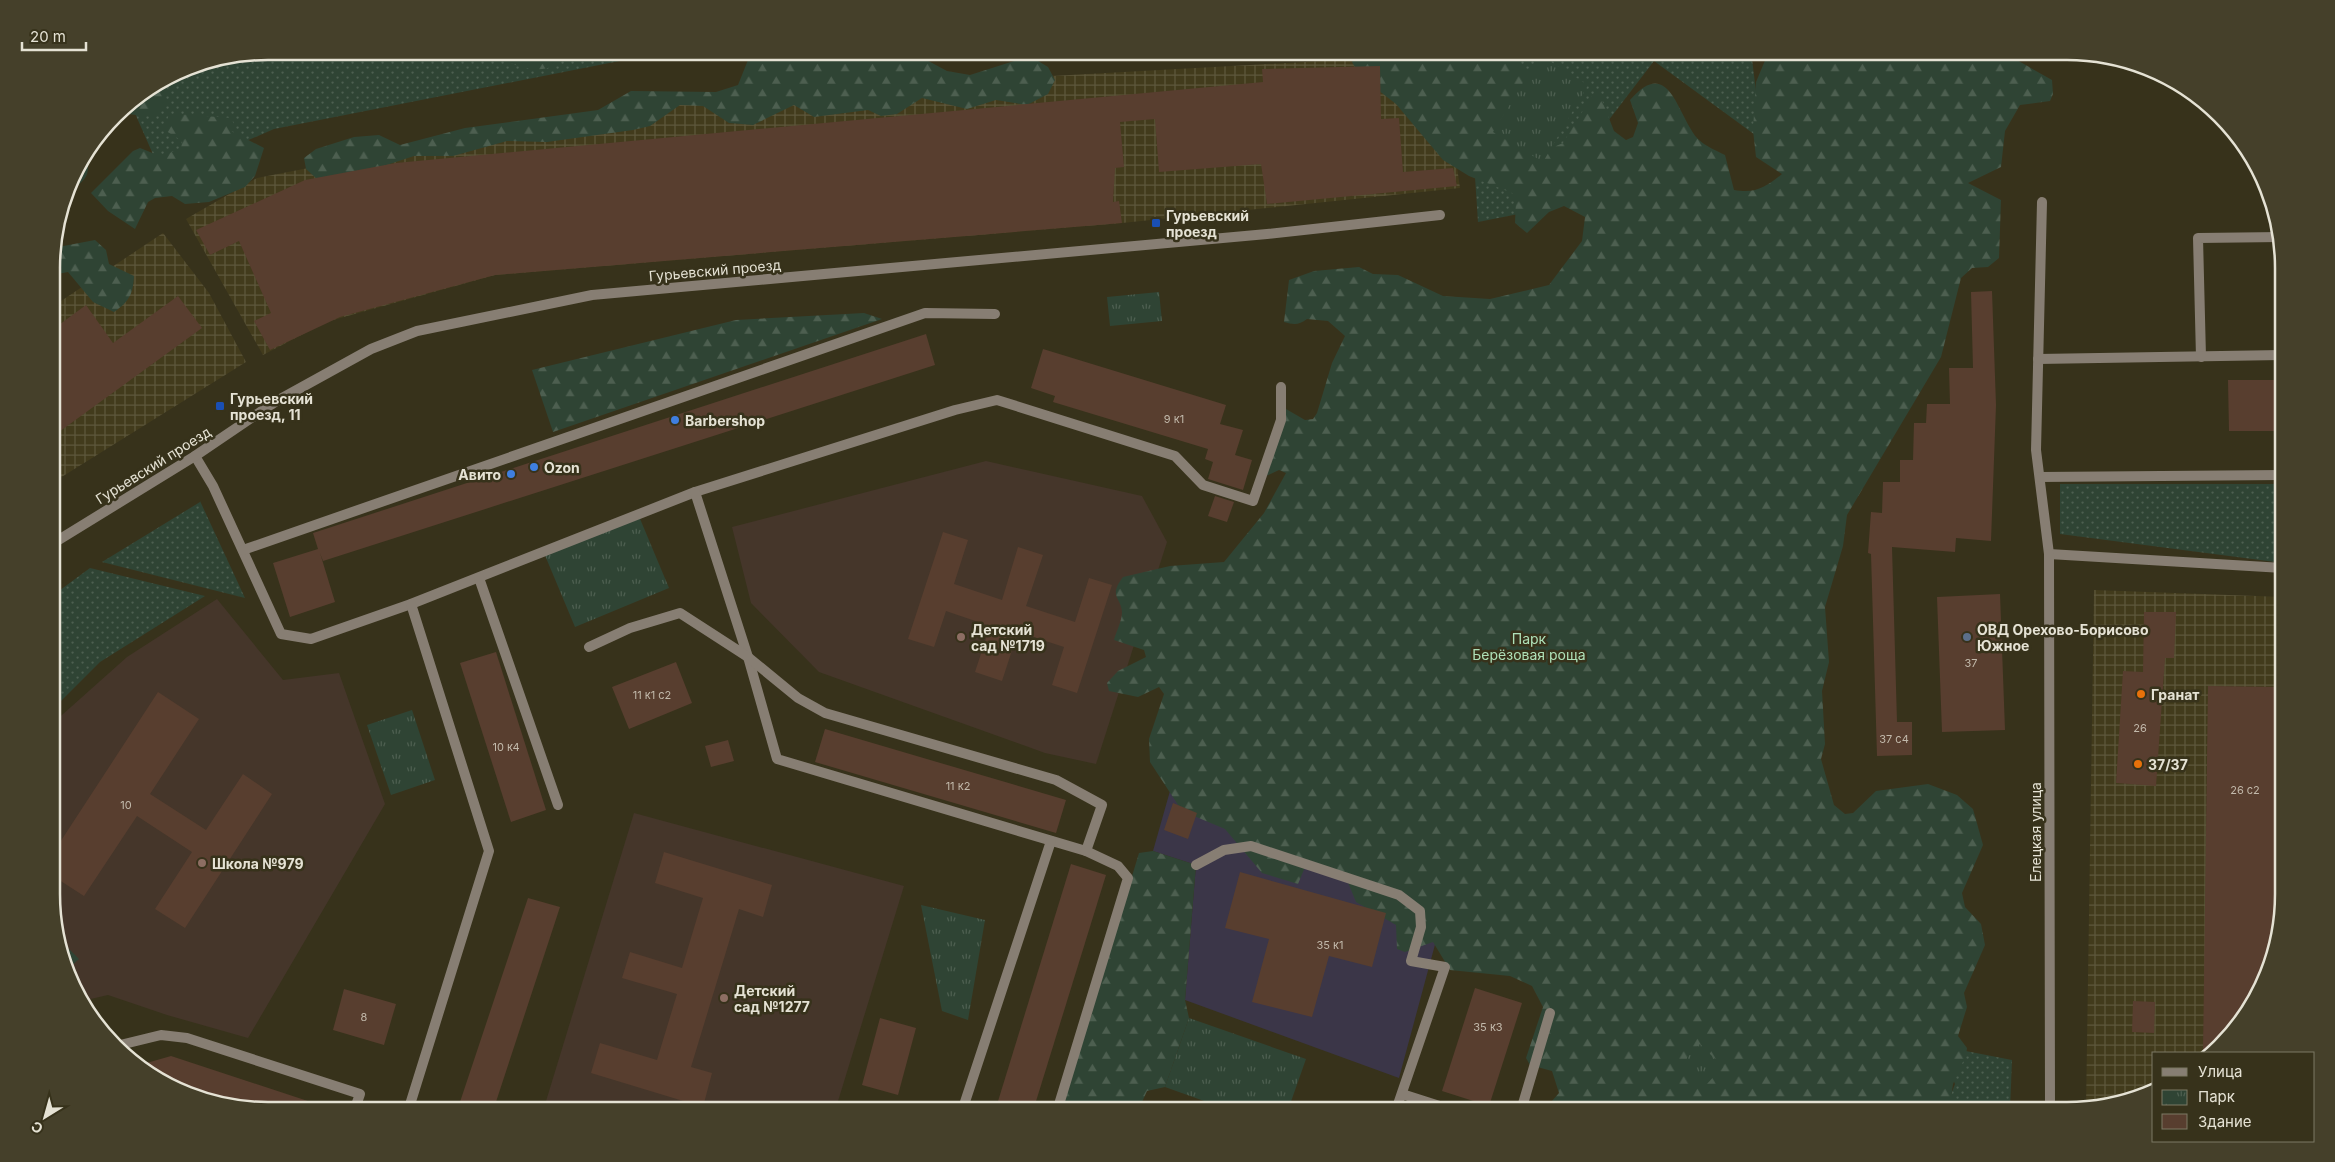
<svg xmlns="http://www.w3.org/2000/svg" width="2335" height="1162" viewBox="0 0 2335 1162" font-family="Inter,sans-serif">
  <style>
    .industrial { fill: url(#industrial-grid) }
    .education { fill: #45362a }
    .medical { fill: #3b3648 }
    .grass { fill: url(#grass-dots) }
    .forest { fill: url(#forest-firs) }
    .park { fill: url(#park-tufts) }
    .pitch { fill: #2f4434 }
    .building { fill: #583e2f }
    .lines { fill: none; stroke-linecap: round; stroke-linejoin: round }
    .lane { stroke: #877e73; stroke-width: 10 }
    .street { stroke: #877e73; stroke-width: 10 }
    .transit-dot { fill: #1a4fb4; stroke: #37321b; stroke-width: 2 }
    .shop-dot { fill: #3f7fe0; stroke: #37321b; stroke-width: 2 }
    .education-dot { fill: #8d6e63; stroke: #37321b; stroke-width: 2 }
    .service-dot { fill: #5c6f8a; stroke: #37321b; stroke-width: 2 }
    .food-dot { fill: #e8710a; stroke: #37321b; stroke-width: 2 }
    .labels { text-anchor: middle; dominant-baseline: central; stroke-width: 5; stroke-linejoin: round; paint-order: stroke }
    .number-label { font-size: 11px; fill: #c2b9ab }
    .poi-label { font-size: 14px; font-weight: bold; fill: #e5e2d4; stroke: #37321b; text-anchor: start }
    .street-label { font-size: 14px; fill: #e5e2d4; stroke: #37321b }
    .park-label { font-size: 14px; fill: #aee0b8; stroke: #37321b }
    .rim { fill: none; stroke: #e5e2d4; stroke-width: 2.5 }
  </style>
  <defs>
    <pattern id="industrial-grid" width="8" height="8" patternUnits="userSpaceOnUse" patternTransform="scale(1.25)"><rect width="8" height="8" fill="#423b1c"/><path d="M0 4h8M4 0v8" fill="none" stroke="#5d573c"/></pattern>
    <pattern id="grass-dots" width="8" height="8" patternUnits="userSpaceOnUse" patternTransform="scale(1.25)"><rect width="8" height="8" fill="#2f4434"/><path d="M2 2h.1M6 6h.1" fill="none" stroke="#4d5f50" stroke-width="1.8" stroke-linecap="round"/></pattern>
    <pattern id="forest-firs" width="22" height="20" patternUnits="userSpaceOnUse" patternTransform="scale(1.25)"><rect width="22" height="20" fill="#2f4434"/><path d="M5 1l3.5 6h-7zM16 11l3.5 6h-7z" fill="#4d5f50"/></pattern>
    <pattern id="park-tufts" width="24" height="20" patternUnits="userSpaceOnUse" patternTransform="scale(1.25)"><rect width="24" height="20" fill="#2f4434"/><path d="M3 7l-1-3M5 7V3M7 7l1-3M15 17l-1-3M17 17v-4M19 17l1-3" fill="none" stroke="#4d5f50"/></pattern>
  </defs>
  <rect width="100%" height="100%" fill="#37321b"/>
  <g class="industrial">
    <path d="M 1377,58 L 1457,167 L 1460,188 L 1122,223 L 495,275 L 326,322 L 263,355 L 186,219 L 257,178 L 675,97 Z"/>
    <path d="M 163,233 L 209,293 L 246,362 L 52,483 L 52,307 Z"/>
    <path d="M 2094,590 L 2283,597 L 2284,894 L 2261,989 L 2230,1037 L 2211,1053 L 2154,1053 L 2154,1091 L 2136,1099 L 2086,1109 Z"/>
  </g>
  <g class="education">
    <path d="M 986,461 L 1142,496 L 1167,542 L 1096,764 L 1045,753 L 819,672 L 751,603 L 732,527 Z"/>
    <path d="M 217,599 L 283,680 L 339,673 L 385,804 L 248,1038 L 167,1015 L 108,995 L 82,1001 L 68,976 L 53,922 L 53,723 L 127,657 Z"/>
    <path d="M 634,813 L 904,886 L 835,1111 L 543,1111 Z"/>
  </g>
  <path class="medical" d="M 1170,791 L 1443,915 L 1399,1078 L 1185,1000 L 1196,865 L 1153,851 Z"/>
  <g class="grass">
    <path d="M 268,51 L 706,51 L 660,53 L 274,129 L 163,177 L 130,102 L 186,68 Z"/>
    <path d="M 1398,51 L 1751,51 L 1762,140 L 1654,61 L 1592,142 L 1548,208 L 1478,222 L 1475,177 Z"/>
    <path d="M 2060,484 L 2283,484 L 2283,563 L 2060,534 Z"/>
    <path d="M 200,501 L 245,598 L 102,562 L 200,502 Z"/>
    <path d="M 90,568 L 205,596 L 100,662 L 53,709 L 52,596 Z"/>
    <path d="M 1940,1046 L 2012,1060 L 2010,1110 L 1945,1110 L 1955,1084 Z"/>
  </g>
  <g class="forest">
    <path d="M 485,51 L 572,51 C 547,83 515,66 485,51 Z"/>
    <path d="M 756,51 L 876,51 L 882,54 L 921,57 L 947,71 L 970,75 L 1030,56 L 1048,67 L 1055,80 L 1048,94 L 1027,105 L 996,100 L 967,109 L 922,98 L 897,114 L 881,116 L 868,110 L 814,117 L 794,105 L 753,125 L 729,123 L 703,106 L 680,105 L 650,126 L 633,130 L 547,142 L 507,141 L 453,156 L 414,156 L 341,180 L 317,179 L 306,169 L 304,158 L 316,149 L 354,137 L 379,135 L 400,145 L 465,128 L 598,110 L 631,91 L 716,92 L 738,85 L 748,60 Z"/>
    <path d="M 1365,51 L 1508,51 L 1524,68 L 1535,87 L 1524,151 L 1533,156 L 1563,143 L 1592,96 L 1600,95 L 1614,131 L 1626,140 L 1633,137 L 1638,123 L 1630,100 C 1670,54 1677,116 1698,139 C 1705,146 1717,151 1725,155 L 1734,190 C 1756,194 1766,187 1782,174 L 1756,157 L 1753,130 L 1756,82 L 1769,51 L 2007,51 L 2008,55 L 2052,80 L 2053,94 L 2050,101 L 2020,105 L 2005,131 L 2001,167 L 1968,183 L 2001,200 L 1999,258 L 1988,267 L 1972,268 L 1961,278 L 1941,357 L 1847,515 L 1843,546 L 1825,607 L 1829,662 L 1822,691 L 1825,744 L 1821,759 L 1834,805 L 1845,814 L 1853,813 L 1876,791 L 1928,784 L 1957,795 L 1973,809 L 1983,845 L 1962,893 L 1965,907 L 1981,924 L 1985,945 L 1964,993 L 1967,1007 L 1958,1036 L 1967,1048 L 1966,1055 L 1953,1084 L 1951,1098 L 1962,1110 L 1544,1110 L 1559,1093 L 1552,1071 L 1530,1065 L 1526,1058 L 1543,1007 L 1532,986 L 1510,976 L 1450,970 L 1433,942 L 1405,952 L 1397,949 L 1396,925 L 1356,902 L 1347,880 L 1305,867 L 1298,884 L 1262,873 L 1225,829 L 1182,811 L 1150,762 L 1149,739 L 1164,694 L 1159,687 L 1138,697 L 1109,691 L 1107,683 L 1118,671 L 1146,657 L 1144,650 L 1114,640 C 1116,632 1122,621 1122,612 C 1121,597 1108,597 1123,577 L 1170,566 L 1224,562 L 1264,513 L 1286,473 L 1279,470 L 1264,477 L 1286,409 L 1305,420 L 1313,419 L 1317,413 L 1332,363 L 1345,336 L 1328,321 L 1307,319 C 1299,325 1294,325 1284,322 L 1289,280 L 1314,271 L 1359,267 L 1373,274 L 1398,275 L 1443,296 L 1490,299 L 1549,285 L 1582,241 L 1585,217 L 1564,206 L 1549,212 L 1527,233 L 1515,223 L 1516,199 L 1512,193 L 1469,176 L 1443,160 L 1396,104 L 1360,76 L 1352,62 L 1356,55 Z"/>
    <path d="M 2049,51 L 2067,51 L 2083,55 L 2081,57 L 2050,59 Z"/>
    <path d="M 161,83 C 177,119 145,119 120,112 L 125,105 Z"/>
    <path d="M 177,114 L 231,118 L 234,124 L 231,131 L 264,148 L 255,176 L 245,187 L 209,202 L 185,204 L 172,196 L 155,198 L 148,202 L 135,229 L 108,211 L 91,193 L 133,151 L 140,148 L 160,156 L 181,149 L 182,141 L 163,129 L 169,115 Z"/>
    <path d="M 86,156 C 92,176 84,181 69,192 L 74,172 Z"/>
    <path d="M 95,240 L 106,250 L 109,264 L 134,276 C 133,294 129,302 114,312 L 93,302 L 68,272 L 52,275 L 53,248 Z"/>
    <path d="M 864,313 L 882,319 L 553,432 L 532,370 L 736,320 Z"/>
    <path d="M 1153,851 L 1196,865 L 1185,1000 L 1189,1018 L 1165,1087 L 1147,1091 L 1138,1111 L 1061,1111 L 1139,853 Z"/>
  </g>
  <g class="park">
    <path d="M 1540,55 L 1588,85 L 1543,162 L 1493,132 Z"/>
    <path d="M 1159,292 L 1162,321 L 1110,326 L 1107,297 Z"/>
    <path d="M 638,514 L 669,588 L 575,627 L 544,553 Z"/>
    <path d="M 412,710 L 435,780 L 391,795 L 367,725 Z"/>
    <path d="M 921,905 L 985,920 L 968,1020 L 942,1011 Z"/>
    <path d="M 1189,1018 L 1306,1059 L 1288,1110 L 1232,1111 L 1165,1087 Z"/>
    <path d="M 1700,1044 L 1723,1067 L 1704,1087 L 1681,1064 Z"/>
  </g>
  <path class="pitch" d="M 57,937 L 79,959 L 66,971 Z"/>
  <g class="building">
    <path d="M 1380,66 L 1381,119 L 1399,118 L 1403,172 L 1453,168 L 1457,186 L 1267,204 L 1261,164 L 1159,172 L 1155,119 L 1120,122 L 1124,167 L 1115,168 L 1113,202 L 1119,201 L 1122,223 L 495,275 L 340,317 L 270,350 L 254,321 L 271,313 L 239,241 L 210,255 L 196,230 L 305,180 L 396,163 L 1263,82 L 1262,69 Z"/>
    <path d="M 1992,291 L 1996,405 L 1991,541 L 1956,538 L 1955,552 L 1892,547 L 1897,722 L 1912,722 L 1912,755 L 1877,756 L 1871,554 L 1868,553 L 1871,512 L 1882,513 L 1883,482 L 1900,482 L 1900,460 L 1913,460 L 1914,423 L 1926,423 L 1927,404 L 1950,404 L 1949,368 L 1973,368 L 1971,292 Z"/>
    <path d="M 178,296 L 202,328 L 52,437 L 52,330 L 86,305 L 113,343 Z"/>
    <path d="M 926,334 L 935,365 L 323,561 L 320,553 L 335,602 L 290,617 L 273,563 L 318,549 L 313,533 Z"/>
    <path d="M 1043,349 L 1226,405 L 1220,424 L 1243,430 L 1235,455 L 1252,460 L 1243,490 L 1208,479 L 1213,462 L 1205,459 L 1208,449 L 1053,402 L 1055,396 L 1031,388 Z"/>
    <path d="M 2228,380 L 2282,380 L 2282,431 L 2229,431 Z"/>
    <path d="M 1215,496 L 1234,502 L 1227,522 L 1208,516 Z"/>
    <path d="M 943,532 L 968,540 L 954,584 L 1002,600 L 1018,547 L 1043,555 L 1026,606 L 1075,622 L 1089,578 L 1112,585 L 1077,693 L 1052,685 L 1064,647 L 1018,632 L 1002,681 L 975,672 L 990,626 L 946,611 L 934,647 L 908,639 Z"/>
    <path d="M 2000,594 L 2005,730 L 1942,732 L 1937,597 Z"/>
    <path d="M 2144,612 L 2176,612 L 2174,658 L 2165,658 L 2156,786 L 2116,783 L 2123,671 L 2143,672 Z"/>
    <path d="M 496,652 L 546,810 L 511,822 L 460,663 Z"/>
    <path d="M 676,662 L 692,703 L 629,729 L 612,687 Z"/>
    <path d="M 2208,686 L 2283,687 L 2284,894 L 2261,989 L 2230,1037 L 2211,1053 L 2203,1053 Z"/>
    <path d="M 158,692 L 199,719 L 150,794 L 206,830 L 243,774 L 272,794 L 185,928 L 155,909 L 192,852 L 137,816 L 84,896 L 53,876 L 53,853 Z"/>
    <path d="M 825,729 L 1066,800 L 1056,833 L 815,762 Z"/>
    <path d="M 728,740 L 734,761 L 711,767 L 705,746 Z"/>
    <path d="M 1173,803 L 1197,813 L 1188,839 L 1164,830 Z"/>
    <path d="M 664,852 L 772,885 L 763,917 L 739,909 L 691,1067 L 712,1073 L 703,1107 L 591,1073 L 600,1043 L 657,1060 L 677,994 L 622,978 L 630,952 L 682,968 L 703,898 L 655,883 Z"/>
    <path d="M 1071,864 L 1106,875 L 1033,1111 L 995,1111 Z"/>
    <path d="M 1240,872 L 1386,913 L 1372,967 L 1329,956 L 1312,1017 L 1252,1002 L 1269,939 L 1225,928 Z"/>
    <path d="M 528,898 L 560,907 L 493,1111 L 457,1111 Z"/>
    <path d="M 1475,988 L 1522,1003 L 1489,1106 L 1442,1091 Z"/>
    <path d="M 344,989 L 396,1004 L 384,1045 L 333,1030 Z"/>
    <path d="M 2133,1001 L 2155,1002 L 2154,1033 L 2132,1032 Z"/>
    <path d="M 880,1018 L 916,1028 L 898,1095 L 862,1085 Z"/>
    <path d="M 171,1056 L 326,1107 L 326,1111 L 268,1111 L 173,1088 L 143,1064 Z"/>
  </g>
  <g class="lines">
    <g class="lane">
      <path d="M 2042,202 L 2036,450 L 2049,554 L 2283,568"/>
      <path d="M 2201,357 L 2198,238 L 2281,237"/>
      <path d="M 2038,359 L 2282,355"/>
      <path d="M 195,456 L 213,486 L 281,634 L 311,639 L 411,604 L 695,492 L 955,410 L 997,400 L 1175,456 L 1203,485 L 1253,501 L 1281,420 L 1281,387"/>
      <path d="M 2040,477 L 2283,475"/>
      <path d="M 695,492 L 748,657 L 777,759 L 1086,851"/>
      <path d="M 243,550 L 925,313 L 995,314"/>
      <path d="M 479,578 L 558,805"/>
      <path d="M 589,647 L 630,628 L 680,613 L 748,657 L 798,698 L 825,713 L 1056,780 L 1102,805 L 1086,851 L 1118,866 L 1128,878 L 1057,1111"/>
      <path d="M 1196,865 L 1224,850 L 1251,846 L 1399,895 L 1420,911 L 1421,927 L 1411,961 L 1445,967 L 1396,1110"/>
      <path d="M 120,1045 L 161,1035 L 187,1038 L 360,1094 L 354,1111"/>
      <path d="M 1402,1094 L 1452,1110"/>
      <path d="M 1517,1110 L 1522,1107 L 1550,1013"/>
      <path d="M 408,1111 L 489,851 L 411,604"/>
      <path d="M 962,1111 L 1051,841"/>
    </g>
    <g class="street">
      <path d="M 52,544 L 195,456 L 275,402 L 371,349 L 417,331 L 592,295 L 1267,234 L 1440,215"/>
      <path d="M 2049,554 L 2050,1110"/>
    </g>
  </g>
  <g class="transit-dot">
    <rect x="1151" y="218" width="10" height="10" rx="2.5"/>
    <rect x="215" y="401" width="10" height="10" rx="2.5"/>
  </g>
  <g class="shop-dot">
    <circle cx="675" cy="420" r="5"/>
    <circle cx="534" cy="467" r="5"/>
    <circle cx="511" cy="474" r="5"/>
  </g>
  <g class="education-dot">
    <circle cx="961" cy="637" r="5"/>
    <circle cx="202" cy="863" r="5"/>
    <circle cx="724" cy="998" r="5"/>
  </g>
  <circle class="service-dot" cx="1967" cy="637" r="5"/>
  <g class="food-dot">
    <circle cx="2141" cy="694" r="5"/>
    <circle cx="2138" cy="764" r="5"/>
  </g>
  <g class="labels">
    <g class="number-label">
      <text x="1174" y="419">9 к1</text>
      <text x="1971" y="663">37</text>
      <text x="652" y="695">11 к1 с2</text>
      <text x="2140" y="728">26</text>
      <text x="1894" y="739">37 с4</text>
      <text x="506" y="747">10 к4</text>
      <text x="958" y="786">11 к2</text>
      <text x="2245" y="790">26 с2</text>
      <text x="126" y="805">10</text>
      <text x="1330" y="945">35 к1</text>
      <text x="364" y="1017">8</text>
      <text x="1488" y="1027">35 к3</text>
    </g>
    <g class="poi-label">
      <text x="1166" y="215">Гурьевский<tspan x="1166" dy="16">проезд</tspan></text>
      <text x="230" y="398">Гурьевский<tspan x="230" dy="16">проезд, 11</tspan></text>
      <text x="685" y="420">Barbershop</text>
      <text x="544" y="467">Ozon</text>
      <text x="501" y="474" text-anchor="end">Авито</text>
      <text x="971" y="629">Детский<tspan x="971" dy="16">сад №1719</tspan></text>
      <text x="1977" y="629">ОВД Орехово-Борисово<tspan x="1977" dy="16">Южное</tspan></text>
      <text x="2151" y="694">Гранат</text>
      <text x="2148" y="764">37/37</text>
      <text x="212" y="863">Школа №979</text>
      <text x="734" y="990">Детский<tspan x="734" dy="16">сад №1277</tspan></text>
    </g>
    <g class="street-label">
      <text transform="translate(715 270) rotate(-5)">Гурьевский проезд</text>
      <text transform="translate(153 465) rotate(-32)">Гурьевский проезд</text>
      <text transform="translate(2035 832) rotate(-90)">Елецкая улица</text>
    </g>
    <g class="park-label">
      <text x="1529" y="638">Парк<tspan x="1529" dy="16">Берёзовая роща</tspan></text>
    </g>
  </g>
  <path d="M0 0H2335V1162H0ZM268 60H2067A208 208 0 0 1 2275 268V894A208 208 0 0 1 2067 1102H268A208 208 0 0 1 60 894V268A208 208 0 0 1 268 60Z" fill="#45402a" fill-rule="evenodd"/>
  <path class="rim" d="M268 60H2067A208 208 0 0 1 2275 268V894A208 208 0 0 1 2067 1102H268A208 208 0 0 1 60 894V268A208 208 0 0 1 268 60Z"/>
  <rect x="2152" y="1052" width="162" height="90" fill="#37321b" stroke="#7d7865"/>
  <rect x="2162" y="1068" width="25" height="8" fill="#877e73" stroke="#7d7865"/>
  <text x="2198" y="1077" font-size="15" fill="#e5e2d4">Улица</text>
  <rect x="2162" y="1090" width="25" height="15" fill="url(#park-tufts)" stroke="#7d7865"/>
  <text x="2198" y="1102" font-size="15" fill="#e5e2d4">Парк</text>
  <rect x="2162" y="1114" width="25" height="15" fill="#583e2f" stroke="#7d7865"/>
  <text x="2198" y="1127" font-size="15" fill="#e5e2d4">Здание</text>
  <g transform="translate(45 1117) rotate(217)" stroke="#37321b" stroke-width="4" paint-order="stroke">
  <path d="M0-4L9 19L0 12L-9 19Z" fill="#e5e2d4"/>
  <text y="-8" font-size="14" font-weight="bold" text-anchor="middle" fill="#e5e2d4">С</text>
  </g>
  <path d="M22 42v8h64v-8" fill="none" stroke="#e5e2d4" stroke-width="2.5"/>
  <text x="30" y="42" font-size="15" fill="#e5e2d4" stroke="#37321b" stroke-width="4" paint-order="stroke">20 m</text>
</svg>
